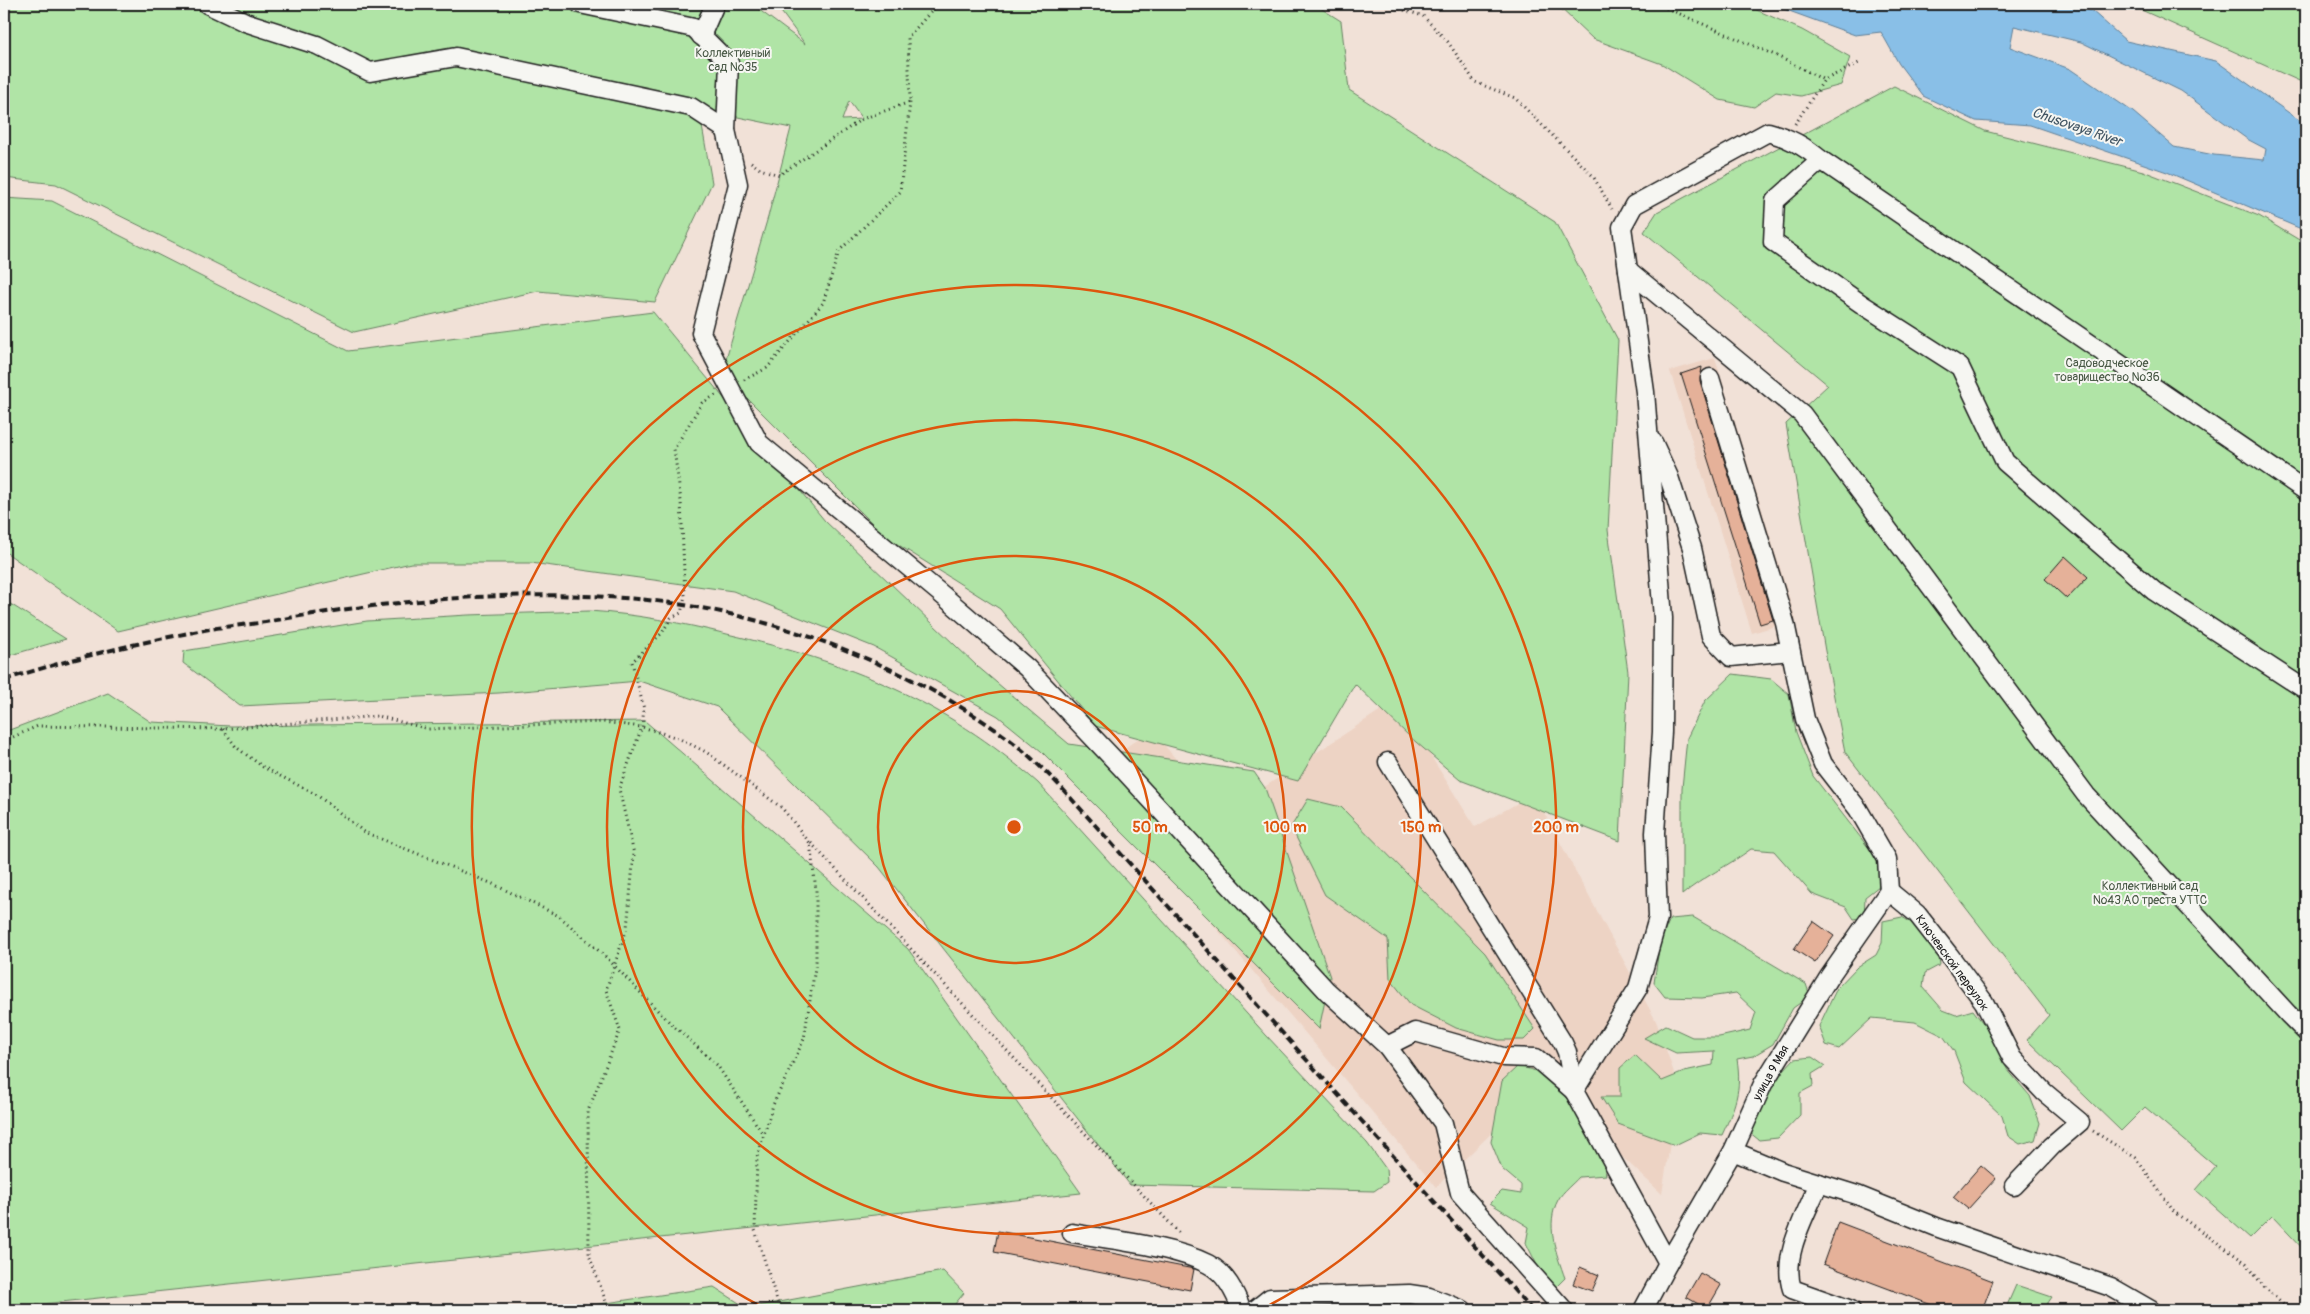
<svg xmlns="http://www.w3.org/2000/svg" width="2310" height="1314" viewBox="0 0 2310 1314" font-family="Pangolin,sans-serif">
  <style>
    .built { fill: #edd3c4 }
    .green { fill: #b0e4a6; stroke: #668061; fill-rule: evenodd }
    .water { fill: #89bfe7; stroke: #5d7e96; fill-rule: evenodd }
    .building { fill: #e5b199; stroke: #1c1c1c }
    .lines { fill: none; stroke-linecap: round; stroke-linejoin: round }
    .minor-casing { stroke: #1c1c1c; stroke-width: 21 }
    .path { stroke: #1c1c1c; stroke-width: 3; stroke-dasharray: 1 4; stroke-linecap: butt }
    .minor { stroke: #f6f6f2; stroke-width: 18 }
    .rail { stroke: #1c1c1c; stroke-width: 4; stroke-dasharray: 8 4; stroke-linecap: butt }
    .ring { fill: none; stroke: #de560d; stroke-width: 2.5 }
    .labels { text-anchor: middle; dominant-baseline: central; stroke-width: 4; stroke-linejoin: round; paint-order: stroke }
    .park-label { font-size: 12px; fill: #485845; stroke: #f6f6f2 }
    .street-label { font-size: 12px; fill: #1c1c1c; stroke: #f6f6f2 }
    .water-label { font-size: 14px; font-style: italic; fill: #425563; stroke: #f6f6f2 }
    .centre { fill: #de560d; stroke: #f6f6f2; stroke-width: 2.5 }
    .ring-label { font-size: 15px; text-anchor: middle; font-weight: bold; fill: #de560d; stroke: #f6f6f2; stroke-width: 4; stroke-linejoin: round; paint-order: stroke }
  </style>
  <rect width="100%" height="100%" fill="#f1e1d7"/>
  <filter id="ink" filterUnits="userSpaceOnUse"><feTurbulence type="fractalNoise" baseFrequency=".02" numOctaves="2"/><feDisplacementMap in="SourceGraphic" scale="10" xChannelSelector="R" yChannelSelector="G"/><feConvolveMatrix kernelMatrix="1 2 1 2 8 2 1 2 1" color-interpolation-filters="sRGB"/></filter>
  <g filter="url(#ink)">
    <g class="built">
      <path d="M 1715,358 L 1796,620 L 1752,633 L 1670,371 Z"/>
      <path d="M 1396,700 L 1475,827 L 1534,794 L 1656,1021 L 1679,1087 L 1662,1194 L 1543,1083 L 1436,1187 L 1087,776 L 1151,729 L 1222,815 Z"/>
    </g>
    <g class="green">
      <path d="M 4,4 L 755,4 L 754,6 L 805,44 L 779,9 L 782,4 L 1314,4 L 1341,21 L 1349,90 L 1555,222 L 1618,340 L 1608,530 L 1628,672 L 1620,841 L 1460,780 L 1409,736 L 1355,684 L 1298,781 L 1095,726 L 1000,609 L 886,537 L 722,373 L 768,217 L 791,128 L 699,109 L 712,183 L 655,302 L 538,291 L 354,332 L 56,184 L 4,178 ZM 849,101 L 862,119 L 842,120 Z"/>
      <path d="M 1556,4 L 1743,4 L 1802,30 L 1850,57 L 1841,85 L 1801,96 L 1776,92 L 1754,107 L 1720,100 L 1662,64 L 1593,39 Z"/>
      <path d="M 2128,4 L 2306,4 L 2306,84 Z"/>
      <path d="M 1894,86 L 1985,131 L 2143,171 L 2259,216 L 2306,244 L 2306,1252 L 2272,1216 L 2250,1238 L 2196,1190 L 2216,1167 L 2145,1107 L 2121,1131 L 2027,1040 L 2049,1015 L 1845,752 L 1825,651 L 1786,424 L 1828,385 L 1644,232 L 1657,212 Z"/>
      <path d="M 4,198 L 52,201 L 348,351 L 653,312 L 825,521 L 977,666 L 1069,744 L 1254,772 L 1265,788 L 1330,977 L 1319,1029 L 1041,751 L 998,716 L 874,647 L 733,591 L 531,563 L 411,563 L 118,631 L 4,551 Z"/>
      <path d="M 4,600 L 66,639 L 4,657 Z"/>
      <path d="M 589,611 C 636,614 682,623 727,634 C 848,662 944,700 1038,783 L 1266,1035 L 1367,1143 L 1386,1169 L 1387,1182 L 1374,1191 L 1130,1185 L 879,867 L 717,707 L 639,681 L 499,693 L 240,706 L 183,663 L 184,651 L 367,621 L 468,615 Z"/>
      <path d="M 1733,674 L 1771,679 L 1789,694 L 1796,732 L 1813,776 L 1878,860 L 1879,886 L 1865,897 L 1864,918 L 1854,919 L 1846,907 L 1812,894 L 1774,851 L 1751,849 C 1728,866 1703,877 1682,895 L 1682,788 L 1687,738 L 1705,701 Z"/>
      <path d="M 108,693 L 151,722 L 231,726 L 645,721 L 908,949 L 1081,1193 L 5,1308 L 4,732 Z"/>
      <path d="M 1308,799 L 1341,807 L 1485,953 L 1535,1029 L 1524,1040 L 1499,1040 L 1456,1028 L 1411,1005 L 1390,979 L 1388,939 L 1325,895 L 1291,827 Z"/>
      <path d="M 1693,917 L 1806,984 L 1810,996 L 1793,1008 L 1773,1044 L 1753,1056 L 1737,1059 C 1742,1090 1735,1107 1722,1135 L 1700,1133 L 1675,1145 L 1618,1124 L 1601,1097 L 1620,1097 L 1620,1068 L 1635,1055 L 1662,1081 L 1689,1070 L 1713,1065 L 1714,1051 L 1676,1053 L 1644,1038 L 1666,1025 L 1692,1037 L 1719,1037 L 1750,1030 L 1756,1012 L 1736,993 L 1702,998 L 1665,997 L 1654,983 L 1660,942 L 1670,919 Z"/>
      <path d="M 1902,917 C 1921,928 1938,942 1940,965 L 1925,973 L 1923,987 L 1943,1010 L 1956,1015 L 1973,1010 L 1989,1031 L 2007,1069 L 2030,1096 L 2040,1123 L 2035,1140 L 2020,1144 L 2008,1136 L 2002,1116 L 1966,1082 L 1954,1051 L 1943,1036 L 1915,1022 L 1872,1018 L 1839,1049 L 1826,1045 L 1819,1026 L 1837,988 L 1857,967 L 1876,955 L 1882,943 L 1883,921 Z"/>
      <path d="M 1812,1057 L 1825,1066 L 1812,1074 L 1813,1086 L 1800,1093 L 1800,1115 L 1778,1138 L 1759,1140 L 1749,1132 L 1771,1084 L 1794,1059 Z"/>
      <path d="M 1518,1066 L 1540,1072 L 1569,1095 L 1600,1160 L 1603,1163 L 1606,1175 L 1579,1177 C 1573,1184 1563,1191 1558,1200 C 1545,1224 1556,1253 1565,1278 L 1556,1287 L 1538,1267 L 1526,1243 L 1529,1227 L 1490,1203 L 1502,1191 L 1521,1194 L 1521,1185 L 1502,1169 L 1491,1142 L 1502,1081 Z"/>
      <path d="M 943,1271 L 964,1293 L 950,1310 L 559,1310 L 714,1287 L 747,1308 Z"/>
      <path d="M 2016,1285 L 2052,1297 L 2043,1310 L 2005,1310 Z"/>
    </g>
    <path class="water" d="M 1770,4 L 2071,4 L 2092,11 L 2126,41 L 2216,61 L 2299,120 L 2306,123 L 2306,231 L 2167,172 L 2030,125 L 1976,121 L 1923,96 L 1899,64 L 1881,32 L 1855,35 ZM 2014,26 L 2081,42 L 2181,91 L 2247,139 L 2266,149 L 2264,160 L 2214,155 L 2174,147 L 2133,112 L 2070,69 L 2010,47 Z"/>
    <g class="building">
      <path d="M 1702,367 L 1700,381 L 1773,620 L 1760,624 L 1681,374 Z"/>
      <path d="M 2065,556 L 2088,577 L 2067,599 L 2045,579 Z"/>
      <path d="M 1813,921 L 1834,936 L 1815,963 L 1794,949 Z"/>
      <path d="M 1981,1165 L 1996,1178 L 1968,1209 L 1953,1197 Z"/>
      <path d="M 1838,1222 L 1993,1281 L 1982,1310 L 1945,1310 L 1823,1264 Z"/>
      <path d="M 998,1231 L 1194,1269 L 1190,1290 L 994,1252 Z"/>
      <path d="M 1580,1267 L 1599,1275 L 1592,1291 L 1573,1284 Z"/>
      <path d="M 1700,1273 L 1721,1285 L 1707,1309 L 1686,1297 Z"/>
    </g>
    <g class="lines">
      <defs>
        <g id="minor">
          <path d="M 207,4 L 245,22 L 317,45 L 370,72 L 456,57 L 691,107 L 726,130"/>
          <path d="M 580,4 L 694,28 L 729,63 L 726,130 L 738,184 L 701,333 L 759,443 L 940,593 L 1027,668 L 1121,767 L 1327,991 L 1387,1046 L 1443,1123 L 1460,1193 L 1564,1310"/>
          <path d="M 701,36 L 715,4"/>
          <path d="M 1821,160 L 1775,201 L 1773,242 L 1863,305 L 1960,367 L 2005,462 L 2154,591 L 2306,690"/>
          <path d="M 1628,270 L 1802,414 L 2086,795 L 2288,1014 L 2306,1032"/>
          <path d="M 1710,378 L 1785,623 L 1805,719 L 1823,764 L 1858,809 L 1887,859 L 1889,891"/>
          <path d="M 1653,442 L 1669,477 L 1692,548 L 1711,636 L 1731,657 L 1790,651"/>
          <path d="M 1388,762 L 1563,1043 L 1567,1052 L 1574,1091"/>
          <path d="M 1889,891 L 1917,914 L 1949,955 L 1984,1002 L 2012,1058 L 2044,1092 L 2080,1122 L 2052,1146 L 2014,1186"/>
          <path d="M 1387,1046 L 1415,1032 L 1503,1057 L 1536,1058 L 1574,1091"/>
          <path d="M 1733,1151 L 1783,1172 L 1857,1195 L 1939,1228 L 2111,1287 L 2151,1310"/>
          <path d="M 1819,1183 C 1806,1215 1781,1255 1792,1289 L 1851,1310"/>
          <path d="M 1072,1233 C 1112,1240 1173,1246 1208,1264 C 1226,1273 1235,1293 1242,1310"/>
          <path d="M 1668,1263 L 1574,1091 L 1638,988 L 1658,918 L 1655,833 L 1662,732 L 1663,618 L 1645,392 L 1622,227 L 1634,205 L 1768,132 C 1790,138 1804,146 1821,160 L 2306,491"/>
          <path d="M 1255,1310 L 1270,1298 L 1409,1294 L 1429,1297 L 1463,1310"/>
          <path d="M 1643,1310 L 1668,1263 L 1733,1151 L 1763,1084 L 1829,977 L 1889,891"/>
        </g>
      </defs>
      <use href="#minor" class="minor-casing"/>
      <g class="path">
        <path d="M 1385,4 L 1423,16 L 1448,42 L 1475,82 L 1515,98 L 1593,176 L 1612,209"/>
        <path d="M 1657,4 L 1777,56 L 1824,80"/>
        <path d="M 1795,124 L 1824,80 L 1861,62"/>
        <path d="M 751,162 L 760,169 L 779,175 L 862,119 L 910,102 L 908,37 L 938,4"/>
        <path d="M 744,380 L 767,368 L 823,303 L 839,251 L 900,192 L 910,102"/>
        <path d="M 223,729 L 236,747 L 263,767 L 317,795 L 364,832 L 493,884 L 559,916 L 607,958 L 663,1016 L 717,1065 L 763,1134"/>
        <path d="M 4,741 L 38,726 L 223,729 L 378,716 L 428,729 L 603,722 L 642,727 L 678,738 L 706,752 L 743,779 L 782,808 L 810,843 L 816,890 L 816,961 L 804,1039 L 773,1105 L 757,1157 L 755,1230 L 780,1310"/>
        <path d="M 811,843 L 1181,1235"/>
        <path d="M 2093,1131 L 2136,1158 L 2174,1212 L 2246,1263 L 2264,1287 L 2289,1310"/>
        <path d="M 609,1310 L 589,1255 L 588,1111 L 620,1030 L 606,990 L 627,928 L 634,854 L 619,789 L 642,727 L 644,709 L 632,662 L 662,633 L 671,618 L 681,613 L 685,596 L 681,501 L 674,449 L 702,403 L 716,395"/>
      </g>
      <use href="#minor" class="minor"/>
      <path class="rail" d="M 4,680 C 69,659 137,643 204,630 C 226,626 249,625 271,621 C 390,600 516,589 638,599 C 766,611 906,663 1010,740 C 1027,753 1043,769 1059,785 L 1532,1310"/>
    </g>
  </g>
  <g class="ring">
    <circle cx="1014" cy="827" r="136"/>
    <circle cx="1014" cy="827" r="271"/>
    <circle cx="1014" cy="827" r="407"/>
    <path d="M768 1310A542 542 0 1 1 1260 1310"/>
  </g>
  <g class="labels">
    <g class="park-label">
      <text x="733" y="53">Коллективный<tspan x="733" dy="14">сад №35</tspan></text>
      <text x="2107" y="363">Садоводческое<tspan x="2107" dy="14">товарищество №36</tspan></text>
      <text x="2150" y="886">Коллективный сад<tspan x="2150" dy="14">№43 АО треста УТТС</tspan></text>
    </g>
    <g class="street-label">
      <text transform="translate(1952 963) rotate(54)">Ключевской переулок</text>
      <text transform="translate(1771 1073) rotate(-61)">улица 9 Мая</text>
    </g>
    <g class="water-label">
      <text transform="translate(2077 127) rotate(19)">Chusovaya River</text>
    </g>
  </g>
  <circle cx="1014" cy="827" r="8" class="centre"/>
  <g class="ring-label">
    <text x="1150" y="832">50 m</text>
    <text x="1285" y="832">100 m</text>
    <text x="1421" y="832">150 m</text>
    <text x="1556" y="832">200 m</text>
  </g>
  <rect width="2310" height="1314" fill="none" stroke="#f6f6f2" stroke-width="20"/>
  <rect x="10" y="10" width="2290" height="1294" fill="none" stroke="#1c1c1c" stroke-width="2" filter="url(#ink)"/>
</svg>
